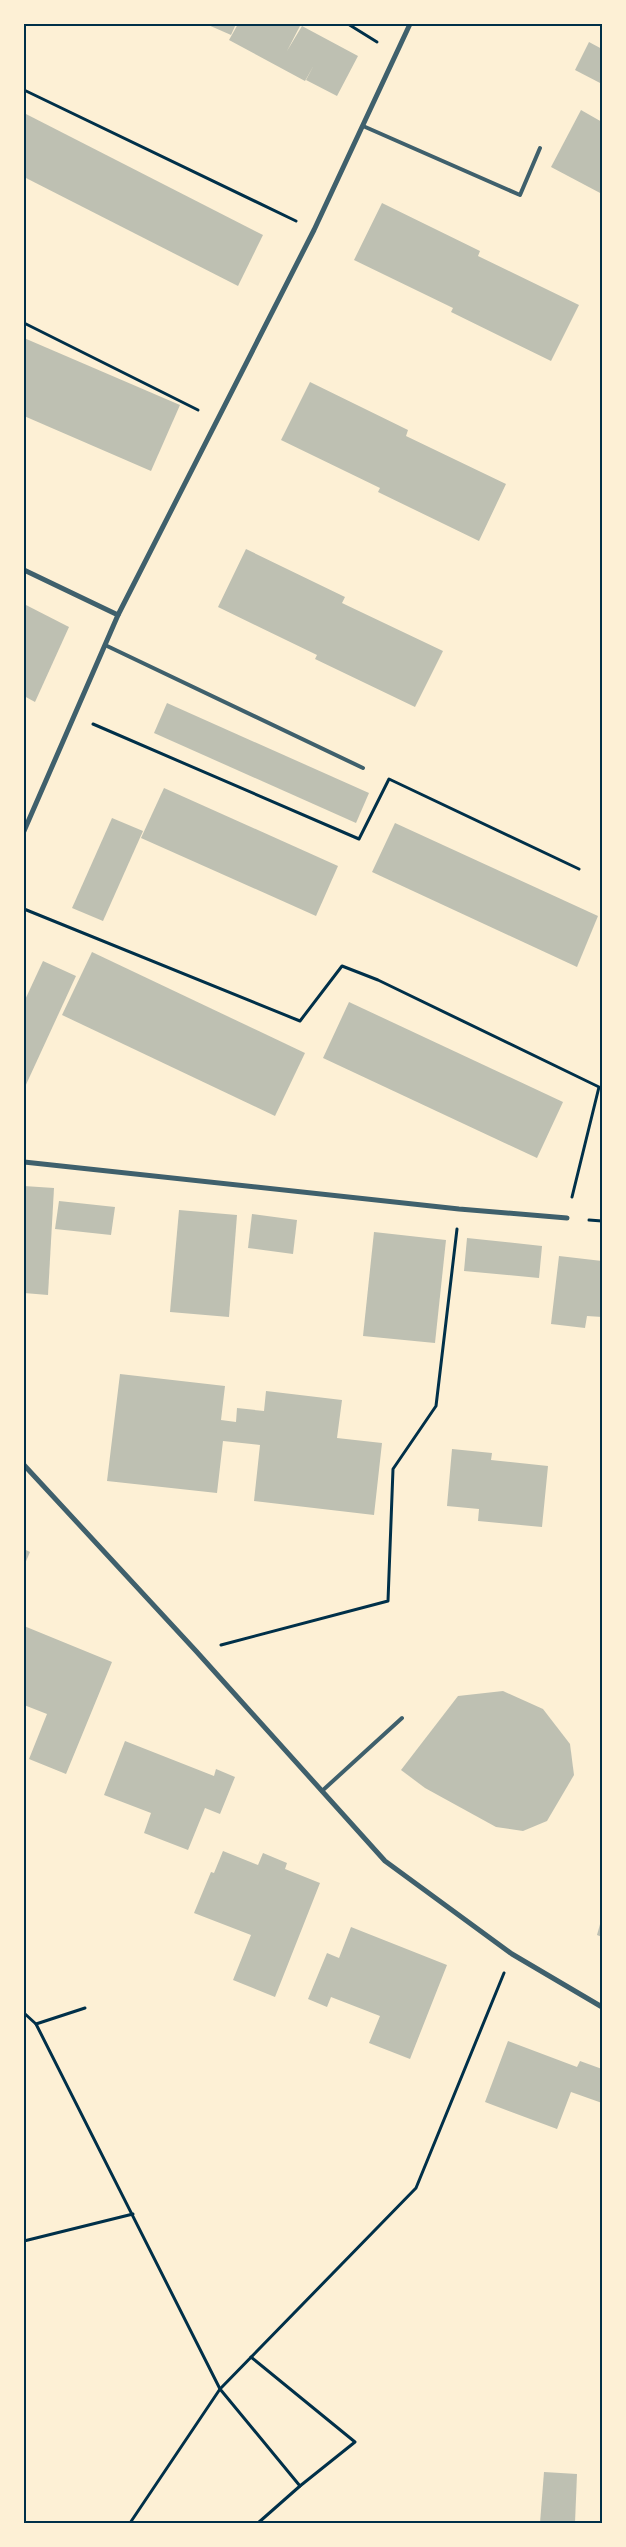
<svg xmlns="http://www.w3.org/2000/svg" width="626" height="2547" viewBox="0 0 626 2547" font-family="Poppins,sans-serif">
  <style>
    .building { fill: #bec0b2 }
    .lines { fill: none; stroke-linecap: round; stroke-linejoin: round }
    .path { stroke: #003049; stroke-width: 3 }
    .service { stroke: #3f606c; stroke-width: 4 }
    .minor { stroke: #3f606c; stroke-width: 5 }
    .neatline { fill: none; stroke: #003049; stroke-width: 2 }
  </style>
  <rect width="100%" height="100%" fill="#fdf0d5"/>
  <g class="building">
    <path d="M 206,24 L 236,24 L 231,35 Z"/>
    <path d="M 238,24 L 301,24 L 287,51 L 302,26 L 358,56 L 337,96 L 306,80 L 314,65 L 305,81 L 229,40 Z"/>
    <path d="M 589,42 L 602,49 L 602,84 L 575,70 Z"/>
    <path d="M 581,110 L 602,122 L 602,194 L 551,167 Z"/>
    <path d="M 24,113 L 263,235 L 238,286 L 24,177 Z"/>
    <path d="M 382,203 L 480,251 L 478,256 L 579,305 L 551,361 L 451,312 L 453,308 L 354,260 Z"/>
    <path d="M 24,338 L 180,405 L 151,471 L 24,416 Z"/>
    <path d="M 310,382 L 408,430 L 406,436 L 506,484 L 479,541 L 378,492 L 380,488 L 281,440 Z"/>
    <path d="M 246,549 L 345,597 L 342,603 L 443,651 L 415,707 L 315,659 L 317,655 L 218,607 Z"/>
    <path d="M 24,604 L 69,627 L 35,702 L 24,696 Z"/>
    <path d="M 167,703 L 369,793 L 356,823 L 154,733 Z"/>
    <path d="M 164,788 L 338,866 L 316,916 L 141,838 Z"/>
    <path d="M 112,818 L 143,831 L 103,921 L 72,908 Z"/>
    <path d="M 395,823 L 598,916 L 577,967 L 372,872 Z"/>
    <path d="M 92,952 L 305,1053 L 275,1116 L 62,1015 Z"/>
    <path d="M 43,961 L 76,976 L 24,1089 L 24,1002 Z"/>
    <path d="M 349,1002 L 563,1102 L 537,1158 L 323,1058 Z"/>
    <path d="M 24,1186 L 54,1188 L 48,1295 L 24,1293 Z"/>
    <path d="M 59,1201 L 115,1207 L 111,1235 L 55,1229 Z"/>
    <path d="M 179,1210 L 237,1215 L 229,1317 L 170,1312 Z"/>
    <path d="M 252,1214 L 297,1220 L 293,1254 L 248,1248 Z"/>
    <path d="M 374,1232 L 446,1240 L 435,1343 L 363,1336 Z"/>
    <path d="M 467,1238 L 542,1246 L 539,1278 L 464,1271 Z"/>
    <path d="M 559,1256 L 602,1261 L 602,1317 L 587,1316 L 585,1328 L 551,1324 Z"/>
    <path d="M 120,1374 L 225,1386 L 221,1420 L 236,1422 L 237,1408 L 264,1411 L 266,1391 L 342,1400 L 337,1438 L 382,1443 L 374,1515 L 254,1501 L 260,1445 L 223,1441 L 217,1493 L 107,1481 Z"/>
    <path d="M 452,1449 L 492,1453 L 491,1460 L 548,1466 L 542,1527 L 478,1521 L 479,1509 L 447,1506 Z"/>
    <path d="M 24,1549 L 30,1552 L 24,1566 Z"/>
    <path d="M 24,1626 L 112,1662 L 66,1774 L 29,1759 L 47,1714 L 24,1705 Z"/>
    <path d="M 503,1691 L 543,1709 L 570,1744 L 574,1775 L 547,1821 L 523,1831 L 496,1827 L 425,1788 L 401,1770 L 458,1696 Z"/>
    <path d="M 125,1741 L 214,1776 L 216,1769 L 235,1777 L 220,1814 L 205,1808 L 188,1850 L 144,1833 L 151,1813 L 104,1795 Z"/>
    <path d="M 223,1851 L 258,1865 L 263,1853 L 287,1863 L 285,1869 L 320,1883 L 275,1997 L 233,1980 L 251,1935 L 194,1913 L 211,1872 L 214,1873 Z"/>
    <path d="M 602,1917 L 602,1937 L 597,1935 Z"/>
    <path d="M 351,1927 L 447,1965 L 410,2059 L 369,2043 L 380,2016 L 331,1997 L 327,2007 L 308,1999 L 327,1953 L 339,1958 Z"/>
    <path d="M 508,2041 L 577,2067 L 580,2061 L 602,2069 L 602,2103 L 571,2092 L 557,2129 L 485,2102 Z"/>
    <path d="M 544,2472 L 577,2474 L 575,2523 L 540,2523 Z"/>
  </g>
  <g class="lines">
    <g class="path">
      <path d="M 348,24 L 377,42"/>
      <path d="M 24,90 L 296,221"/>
      <path d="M 24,323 L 198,410"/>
      <path d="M 93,724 L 359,839 L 389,779 L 579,869"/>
      <path d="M 24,909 L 300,1021 L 342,966 L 378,980 L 599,1087 L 572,1197"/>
      <path d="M 589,1220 L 602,1221"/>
      <path d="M 221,1645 L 388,1601 L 393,1469 L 436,1406 L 457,1229"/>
      <path d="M 24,2013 L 36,2024 L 220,2389 L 300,2486 L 355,2442 L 251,2357"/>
      <path d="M 36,2024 L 85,2008"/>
      <path d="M 24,2241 L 133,2214"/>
      <path d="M 130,2523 L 220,2389 L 416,2188 L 504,1973"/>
      <path d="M 258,2523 L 300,2486"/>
    </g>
    <g class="service">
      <path d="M 363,126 L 520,195 L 540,148"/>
      <path d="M 105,645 L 363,768"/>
      <path d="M 322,1791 L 402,1718"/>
    </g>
    <g class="minor">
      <path d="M 24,570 L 118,615"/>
      <path d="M 24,831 L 118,615 L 314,230 L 410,24"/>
      <path d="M 24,1162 L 459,1209 L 567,1218"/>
      <path d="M 24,1465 L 196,1651 L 385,1861 L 512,1954 L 602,2007"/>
    </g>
  </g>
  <rect width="626" height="2547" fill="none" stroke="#fdf0d5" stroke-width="50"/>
  <rect x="25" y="25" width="576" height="2497" class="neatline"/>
</svg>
